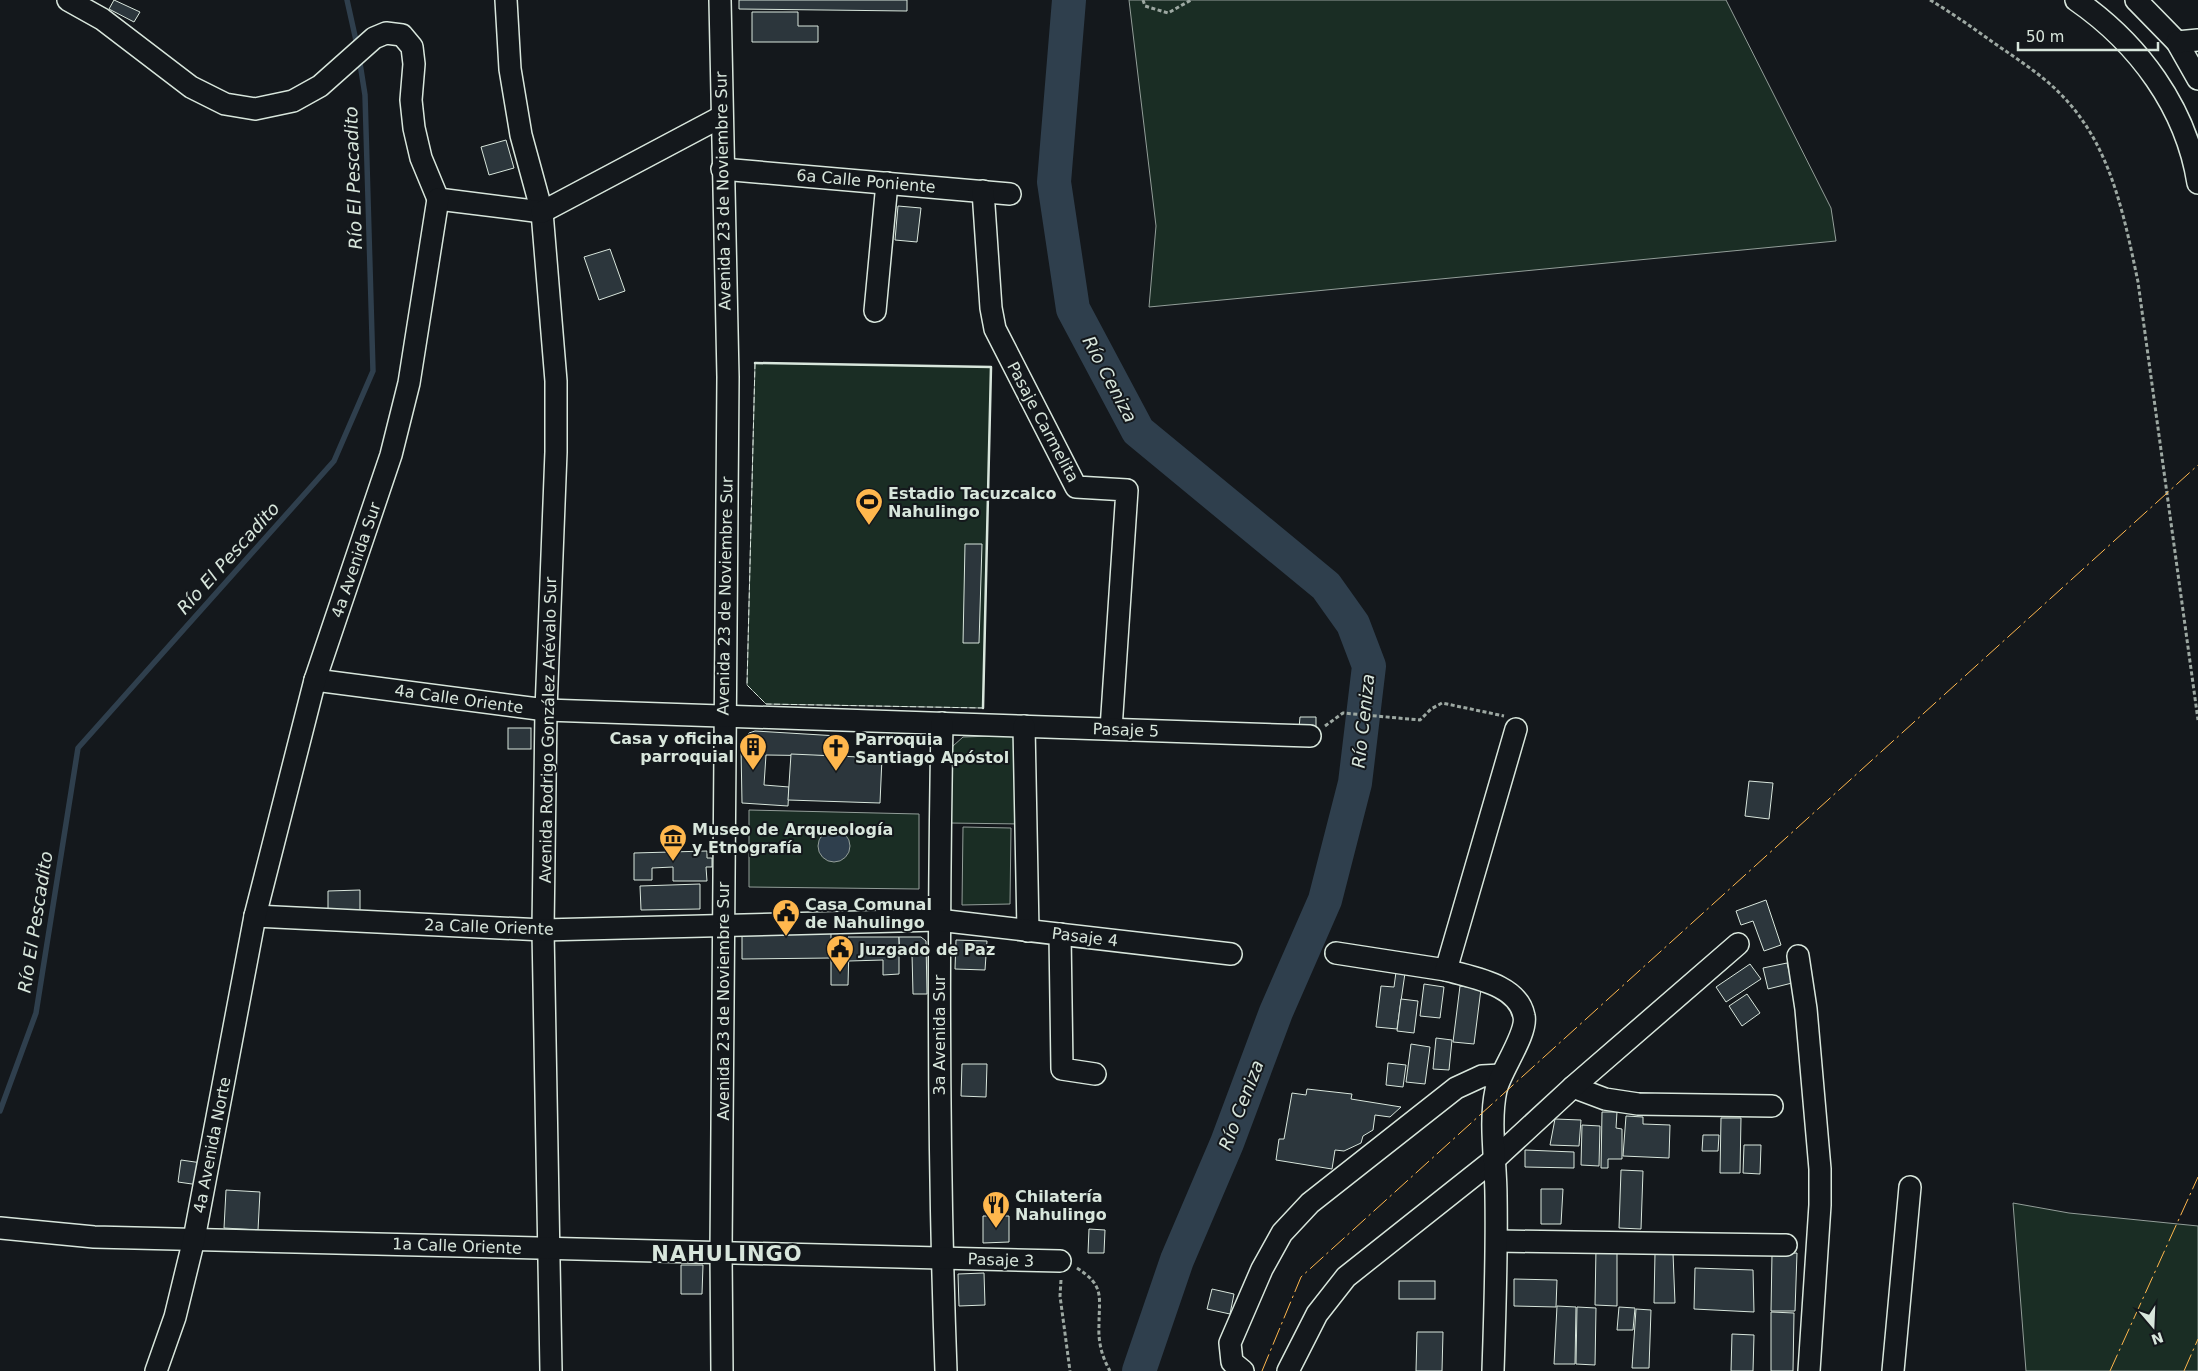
<svg xmlns="http://www.w3.org/2000/svg" width="2198" height="1371" viewBox="0 0 2198 1371" font-family="'DejaVu Sans',sans-serif">
  <style>
    .green { fill: #1a2d24; stroke: #939e99 }
    .water { fill: #2f3f4d; stroke: #939e99 }
    .lines { fill: none; stroke-linecap: round; stroke-linejoin: round }
    .stream { stroke: #2f3f4d; stroke-width: 5.5 }
    .river { stroke: #2f3f4d; stroke-width: 34 }
    .building { fill: #2c363c; stroke: #d8e6dc }
    .minor-casing { stroke: #d8e6dc; stroke-width: 24 }
    .path { stroke: #9da8a2; stroke-width: 3; stroke-dasharray: 4 2.5; stroke-linecap: butt }
    .minor { stroke: #14181c; stroke-width: 21 }
    .fence { stroke: #d8e6dc; stroke-width: 1; stroke-dasharray: 6 2.5; stroke-linecap: butt }
    .wall { stroke: #d8e6dc; stroke-width: 2.5 }
    .power { stroke: #ffb74d; stroke-width: 1; stroke-dasharray: 18 4 2.5 4; stroke-linecap: butt }
    .labels { text-anchor: middle; dominant-baseline: central; stroke-width: 4; stroke-linejoin: round; paint-order: stroke }
    .street-label { font-size: 16px; fill: #d8e6dc; stroke: #14181c }
    .poi-label { font-size: 16px; font-weight: bold; fill: #d8e6dc; stroke: #14181c; text-anchor: start }
    .water-label { font-size: 18px; font-style: italic; fill: #d8e6dc; stroke: #14181c }
    .district-label { font-size: 21px; font-weight: bold; letter-spacing: 1px; fill: #d8e6dc; stroke: #14181c }
  </style>
  <rect width="100%" height="100%" fill="#14181c"/>
  <g class="green">
    <path d="M 1129,0 L 1726,0 L 1831,208 L 1836,241 L 1149,307 L 1156,226 Z"/>
    <path d="M 755,363 L 991,367 L 983,708 L 766,704 L 747,685 Z"/>
    <path d="M 1021,735 L 1022,824 L 949,823 L 950,752 L 953,746 L 963,737 Z"/>
    <path d="M 749,810 L 919,814 L 919,889 L 749,887 Z"/>
    <path d="M 963,827 L 1011,828 L 1010,904 L 962,905 Z"/>
    <path d="M 2013,1203 L 2069,1213 L 2198,1226 L 2198,1371 L 2026,1371 Z"/>
  </g>
  <circle class="water" cx="834" cy="846" r="16"/>
  <g class="lines">
    <g class="stream">
      <path d="M 347,0 L 357,45"/>
      <path d="M 0,1111 L 36,1013 L 78,748 L 334,461 L 373,371 L 365,95 L 359,57"/>
    </g>
    <path class="river" d="M 1069,0 L 1054,182 L 1073,309 L 1138,431 L 1326,586 L 1353,624 L 1369,666 L 1355,783 L 1325,900 L 1276,1012 L 1227,1143 L 1177,1260 L 1139,1371"/>
  </g>
  <g class="building">
    <path d="M 114,0 L 140,12 L 134,22 L 109,9 Z"/>
    <path d="M 739,0 L 907,0 L 907,11 L 739,9 Z"/>
    <path d="M 752,12 L 798,12 L 798,26 L 818,26 L 818,42 L 752,42 Z"/>
    <path d="M 506,140 L 514,168 L 489,175 L 481,147 Z"/>
    <path d="M 898,206 L 921,208 L 917,242 L 895,240 Z"/>
    <path d="M 610,249 L 625,291 L 599,300 L 584,257 Z"/>
    <path d="M 965,544 L 982,544 L 979,643 L 963,643 Z"/>
    <path d="M 1300,717 L 1316,717 L 1316,728 L 1299,728 Z"/>
    <rect x="508" y="728" width="23" height="21"/>
    <path d="M 755,731 L 838,736 L 837,756 L 766,755 L 764,785 L 789,787 L 788,806 L 742,803 L 741,748 L 749,733 Z"/>
    <path d="M 791,754 L 882,758 L 880,803 L 788,800 Z"/>
    <path d="M 1749,781 L 1773,783 L 1769,819 L 1745,816 Z"/>
    <path d="M 707,851 L 707,858 L 712,858 L 712,867 L 706,867 L 707,881 L 673,881 L 673,867 L 652,868 L 652,880 L 634,880 L 634,853 Z"/>
    <path d="M 700,884 L 700,909 L 641,910 L 640,886 Z"/>
    <path d="M 360,890 L 360,912 L 328,913 L 328,891 Z"/>
    <path d="M 1766,900 L 1781,945 L 1764,951 L 1753,921 L 1741,925 L 1736,911 Z"/>
    <path d="M 831,928 L 831,958 L 742,959 L 742,929 Z"/>
    <path d="M 848,937 L 899,937 L 899,974 L 883,975 L 883,960 L 849,961 Z"/>
    <path d="M 899,937 L 921,937 L 926,941 L 927,994 L 913,994 L 912,954 L 900,954 Z"/>
    <path d="M 956,940 L 987,941 L 985,970 L 955,969 Z"/>
    <path d="M 831,946 L 849,946 L 848,985 L 831,985 Z"/>
    <path d="M 1787,963 L 1792,983 L 1768,989 L 1763,968 Z"/>
    <path d="M 1750,964 L 1761,979 L 1726,1002 L 1716,987 Z"/>
    <path d="M 1396,972 L 1405,973 L 1397,1029 L 1376,1027 L 1381,986 L 1394,987 Z"/>
    <path d="M 1424,984 L 1444,987 L 1440,1018 L 1420,1016 Z"/>
    <path d="M 1460,986 L 1481,989 L 1474,1044 L 1453,1042 Z"/>
    <path d="M 1747,994 L 1760,1013 L 1742,1026 L 1729,1006 Z"/>
    <path d="M 1401,999 L 1418,1001 L 1414,1033 L 1397,1031 Z"/>
    <path d="M 1436,1038 L 1452,1040 L 1449,1070 L 1433,1069 Z"/>
    <path d="M 1411,1044 L 1430,1047 L 1425,1084 L 1406,1082 Z"/>
    <path d="M 1388,1063 L 1406,1065 L 1403,1087 L 1386,1085 Z"/>
    <path d="M 962,1064 L 987,1064 L 986,1097 L 961,1096 Z"/>
    <path d="M 1307,1089 L 1352,1094 L 1351,1099 L 1401,1107 L 1390,1117 L 1375,1115 L 1373,1130 L 1363,1136 L 1361,1143 L 1344,1151 L 1335,1150 L 1332,1169 L 1276,1160 L 1279,1139 L 1284,1139 L 1292,1093 L 1306,1095 Z"/>
    <path d="M 1602,1112 L 1617,1112 L 1616,1128 L 1622,1129 L 1622,1159 L 1608,1159 L 1608,1168 L 1601,1168 Z"/>
    <path d="M 1626,1116 L 1643,1117 L 1643,1124 L 1670,1125 L 1669,1158 L 1623,1156 Z"/>
    <path d="M 1721,1118 L 1741,1118 L 1740,1173 L 1720,1173 Z"/>
    <path d="M 1555,1119 L 1581,1120 L 1579,1146 L 1550,1145 Z"/>
    <path d="M 1582,1125 L 1600,1126 L 1599,1166 L 1581,1165 Z"/>
    <path d="M 1703,1135 L 1719,1135 L 1718,1151 L 1702,1151 Z"/>
    <path d="M 1744,1145 L 1761,1145 L 1760,1174 L 1743,1173 Z"/>
    <path d="M 1525,1150 L 1574,1152 L 1574,1168 L 1525,1167 Z"/>
    <path d="M 181,1160 L 202,1163 L 199,1185 L 178,1182 Z"/>
    <path d="M 1621,1170 L 1643,1171 L 1641,1229 L 1619,1228 Z"/>
    <path d="M 1541,1189 L 1563,1189 L 1561,1224 L 1541,1224 Z"/>
    <path d="M 226,1190 L 260,1192 L 258,1230 L 224,1228 Z"/>
    <path d="M 983,1216 L 1009,1216 L 1009,1242 L 983,1243 Z"/>
    <path d="M 1089,1229 L 1105,1230 L 1104,1253 L 1088,1253 Z"/>
    <path d="M 1596,1248 L 1617,1248 L 1617,1306 L 1595,1305 Z"/>
    <path d="M 1655,1253 L 1673,1253 L 1675,1303 L 1654,1303 Z"/>
    <path d="M 1797,1253 L 1795,1311 L 1771,1311 L 1772,1254 Z"/>
    <path d="M 681,1265 L 703,1265 L 702,1294 L 681,1294 Z"/>
    <path d="M 1695,1268 L 1753,1270 L 1754,1312 L 1694,1309 Z"/>
    <path d="M 984,1273 L 985,1305 L 959,1306 L 958,1274 Z"/>
    <path d="M 1514,1279 L 1557,1280 L 1556,1307 L 1514,1306 Z"/>
    <rect x="1399" y="1281" width="36" height="18"/>
    <path d="M 1212,1289 L 1234,1294 L 1230,1314 L 1207,1309 Z"/>
    <path d="M 1557,1306 L 1576,1307 L 1575,1364 L 1554,1364 Z"/>
    <path d="M 1577,1307 L 1596,1308 L 1595,1365 L 1576,1364 Z"/>
    <path d="M 1619,1307 L 1635,1308 L 1633,1330 L 1617,1330 Z"/>
    <path d="M 1636,1309 L 1651,1310 L 1649,1368 L 1632,1368 Z"/>
    <path d="M 1771,1312 L 1794,1313 L 1793,1371 L 1771,1371 Z"/>
    <path d="M 1417,1332 L 1443,1332 L 1442,1371 L 1416,1371 Z"/>
    <path d="M 1732,1334 L 1754,1335 L 1753,1371 L 1731,1371 Z"/>
  </g>
  <g class="lines">
    <defs>
      <g id="minor">
        <path d="M 68,0 L 102,19 L 191,87 L 225,104 L 255,109 L 293,101 L 320,86 L 374,38 L 386,33 L 402,35 L 412,47 L 414,64 L 411,100 L 414,128 L 421,158 L 438,199"/>
        <path d="M 506,0 L 510,69 L 521,135 L 542,212 L 556,381 L 556,452 L 546,710 L 543,930 L 551,1371"/>
        <path d="M 720,0 L 728,377 L 721,1253 L 722,1371"/>
        <path d="M 2076,0 C 2138,43 2186,107 2198,183"/>
        <path d="M 2136,0 L 2177,42 L 2198,79"/>
        <path d="M 2177,42 L 2198,40"/>
        <path d="M 722,169 L 1010,194"/>
        <path d="M 983,191 L 991,308 L 995,329 L 1076,487 L 1127,490 L 1111,729"/>
        <path d="M 438,199 L 542,212"/>
        <path d="M 542,212 L 721,117"/>
        <path d="M 875,311 L 887,183"/>
        <path d="M 315,680 L 546,710 L 1310,736"/>
        <path d="M 942,723 C 938,939 938,1155 946,1371"/>
        <path d="M 1024,726 L 1028,931"/>
        <path d="M 255,916 L 543,930 L 938,920 L 1231,954"/>
        <path d="M 1060,934 L 1062,1069 L 1095,1074"/>
        <path d="M 1336,953 L 1446,970"/>
        <path d="M 1798,956 L 1806,1009 L 1820,1169 L 1820,1205 L 1809,1371"/>
        <path d="M 1573,1087 L 1605,1099 L 1638,1104 L 1772,1106"/>
        <path d="M 0,1228 L 94,1237 L 1060,1261"/>
        <path d="M 1497,1241 L 1786,1245"/>
        <path d="M 156,1371 L 175,1317 L 194,1239 L 255,916 L 315,680 L 391,455 L 409,383 L 438,199"/>
        <path d="M 1243,1371 L 1232,1362 L 1230,1343 L 1262,1269 L 1282,1233 L 1310,1203 L 1456,1088 L 1482,1076 L 1501,1075"/>
        <path d="M 1288,1371 L 1317,1314 L 1346,1277 L 1496,1158 L 1573,1087 L 1738,944"/>
        <path d="M 1493,1371 C 1495,1313 1497,1254 1496,1196 C 1496,1163 1489,1122 1496,1090 C 1501,1070 1528,1033 1524,1016 C 1518,984 1473,978 1446,970 L 1516,729"/>
        <path d="M 1893,1371 L 1910,1187"/>
      </g>
    </defs>
    <use href="#minor" class="minor-casing"/>
    <g class="path">
      <path d="M 1143,0 L 1145,6 L 1168,13 L 1191,0"/>
      <path d="M 1930,0 C 1952,13 1973,28 1994,43 C 2020,61 2047,78 2068,102 C 2112,151 2125,220 2138,282 L 2198,720"/>
      <path d="M 1325,726 L 1343,713 L 1420,720 L 1431,709 L 1442,703 L 1504,716"/>
      <path d="M 1077,1268 C 1105,1286 1099,1296 1099,1325 C 1098,1342 1102,1357 1110,1371"/>
      <path d="M 1061,1280 L 1060,1296 L 1070,1371"/>
    </g>
    <use href="#minor" class="minor"/>
    <path class="fence" d="M 755,363 L 747,685 L 766,704 L 983,708"/>
    <path class="wall" d="M 755,363 L 991,367 L 983,708"/>
    <g class="power">
      <path d="M 1262,1371 L 1301,1277 L 2198,465"/>
      <path d="M 2110,1371 L 2198,1177"/>
      <path d="M 2184,1371 L 2198,1339"/>
    </g>
  </g>
  <defs>
    <symbol id="stadium-pin" viewBox="-11 -11 22 30"><path d="M0 17L-7.5 6A9.5 9.5 0 1 1 7.5 6Z" fill="#ffb74d" stroke="#14181c"/><path d="M0-5a6.5 5 0 1 0 0 10a6.5 5 0 1 0 0-10ZM-3.5-1.8h7v3.6h-7Z" fill="#111"/></symbol>
    <symbol id="building-pin" viewBox="-11 -11 22 30"><path d="M0 17L-7.5 6A9.5 9.5 0 1 1 7.5 6Z" fill="#ffb74d" stroke="#14181c"/><path d="M-4-6H4V6H1V3H-1V6H-4ZM-2.5-4.3h1.7v1.8h-1.7ZM.8-4.3h1.7v1.8H.8ZM-2.5-1h1.7V.8h-1.7ZM.8-1h1.7V.8H.8Z" fill="#111"/></symbol>
    <symbol id="church-pin" viewBox="-11 -11 22 30"><path d="M0 17L-7.5 6A9.5 9.5 0 1 1 7.5 6Z" fill="#ffb74d" stroke="#14181c"/><path d="M-1.2-6h2.4v3.5h3.3v2.4h-3.3V6h-2.4V-.1h-3.3v-2.4h3.3Z" fill="#111"/></symbol>
    <symbol id="museum-pin" viewBox="-11 -11 22 30"><path d="M0 17L-7.5 6A9.5 9.5 0 1 1 7.5 6Z" fill="#ffb74d" stroke="#14181c"/><path d="M0-6L6-3V-2H-6V-3ZM-5-1h2V3h-2ZM-1-1h2V3h-2ZM3-1h2V3H3ZM-6 4H6V6H-6Z" fill="#111"/></symbol>
    <symbol id="civic-pin" viewBox="-11 -11 22 30"><path d="M0 17L-7.5 6A9.5 9.5 0 1 1 7.5 6Z" fill="#ffb74d" stroke="#14181c"/><path d="M-.6-6.5H3V-4.5H.6V-3L4-1V1h2V6H-6V1h2V-1L-.6-3ZM-1.2 2.5V6h2.4V2.5Z" fill="#111"/></symbol>
    <symbol id="restaurant-pin" viewBox="-11 -11 22 30"><path d="M0 17L-7.5 6A9.5 9.5 0 1 1 7.5 6Z" fill="#ffb74d" stroke="#14181c"/><path d="M-5-6h1v4h1v-4h1v4h1v-4h1v5L-1.5 .5V6h-2V.5L-5-1ZM5-6V6H3V1.5H1.5Q1.5-4 5-6Z" fill="#111"/></symbol>
  </defs>
  <g fill-rule="evenodd">
    <use href="#stadium-pin" x="853" y="486" width="32" height="43"/>
    <use href="#building-pin" x="737" y="731" width="32" height="43"/>
    <use href="#church-pin" x="820" y="732" width="32" height="43"/>
    <use href="#museum-pin" x="657" y="822" width="32" height="43"/>
    <use href="#civic-pin" x="770" y="897" width="32" height="43"/>
    <use href="#civic-pin" x="824" y="933" width="32" height="43"/>
    <use href="#restaurant-pin" x="980" y="1189" width="32" height="43"/>
  </g>
  <g class="labels">
    <g class="street-label">
      <text transform="translate(866 181) rotate(5)">6a Calle Poniente</text>
      <text transform="translate(723 191) rotate(-91)">Avenida 23 de Noviembre Sur</text>
      <text transform="translate(1043 422) rotate(62)">Pasaje Carmelita</text>
      <text transform="translate(356 560) rotate(-71)">4a Avenida Sur</text>
      <text transform="translate(725 596) rotate(-89)">Avenida 23 de Noviembre Sur</text>
      <text transform="translate(459 699) rotate(8)">4a Calle Oriente</text>
      <text transform="translate(548 730) rotate(-89)">Avenida Rodrigo González Arévalo Sur</text>
      <text transform="translate(1126 730) rotate(2)">Pasaje 5</text>
      <text transform="translate(489 927) rotate(2)">2a Calle Oriente</text>
      <text transform="translate(1085 937) rotate(7)">Pasaje 4</text>
      <text transform="translate(723 1001) rotate(-90)">Avenida 23 de Noviembre Sur</text>
      <text transform="translate(939 1035) rotate(-90)">3a Avenida Sur</text>
      <text transform="translate(212 1145) rotate(-79)">4a Avenida Norte</text>
      <text transform="translate(457 1246) rotate(2)">1a Calle Oriente</text>
      <text transform="translate(1001 1260) rotate(2)">Pasaje 3</text>
    </g>
    <g class="poi-label">
      <text x="888" y="493">Estadio Tacuzcalco<tspan x="888" dy="18">Nahulingo</tspan></text>
      <text x="734" y="738" text-anchor="end">Casa y oficina<tspan x="734" dy="18">parroquial</tspan></text>
      <text x="855" y="739">Parroquia<tspan x="855" dy="18">Santiago Apóstol</tspan></text>
      <text x="692" y="829">Museo de Arqueología<tspan x="692" dy="18">y Etnografía</tspan></text>
      <text x="805" y="904">Casa Comunal<tspan x="805" dy="18">de Nahulingo</tspan></text>
      <text x="859" y="949">Juzgado de Paz</text>
      <text x="1015" y="1196">Chilatería<tspan x="1015" dy="18">Nahulingo</tspan></text>
    </g>
    <g class="water-label">
      <text transform="translate(353 178) rotate(-92)">Río El Pescadito</text>
      <text transform="translate(1110 379) rotate(62)">Río Ceniza</text>
      <text transform="translate(228 558) rotate(-48)">Río El Pescadito</text>
      <text transform="translate(1363 721) rotate(-84)">Río Ceniza</text>
      <text transform="translate(35 922) rotate(-81)">Río El Pescadito</text>
      <text transform="translate(1241 1105) rotate(-69)">Río Ceniza</text>
    </g>
    <g class="district-label">
      <text x="727" y="1254">NAHULINGO</text>
    </g>
  </g>
  <g transform="translate(2153 1326) rotate(161)" stroke="#14181c" stroke-width="4" paint-order="stroke">
  <path d="M0-4L9 19L0 12L-9 19Z" fill="#d8e6dc"/>
  <text y="-8" font-size="14" font-weight="bold" text-anchor="middle" fill="#d8e6dc">N</text>
  </g>
  <path d="M2018 42v8h140v-8" fill="none" stroke="#d8e6dc" stroke-width="2.5"/>
  <text x="2026" y="42" font-size="15" fill="#d8e6dc" stroke="#14181c" stroke-width="4" paint-order="stroke">50 m</text>
</svg>
